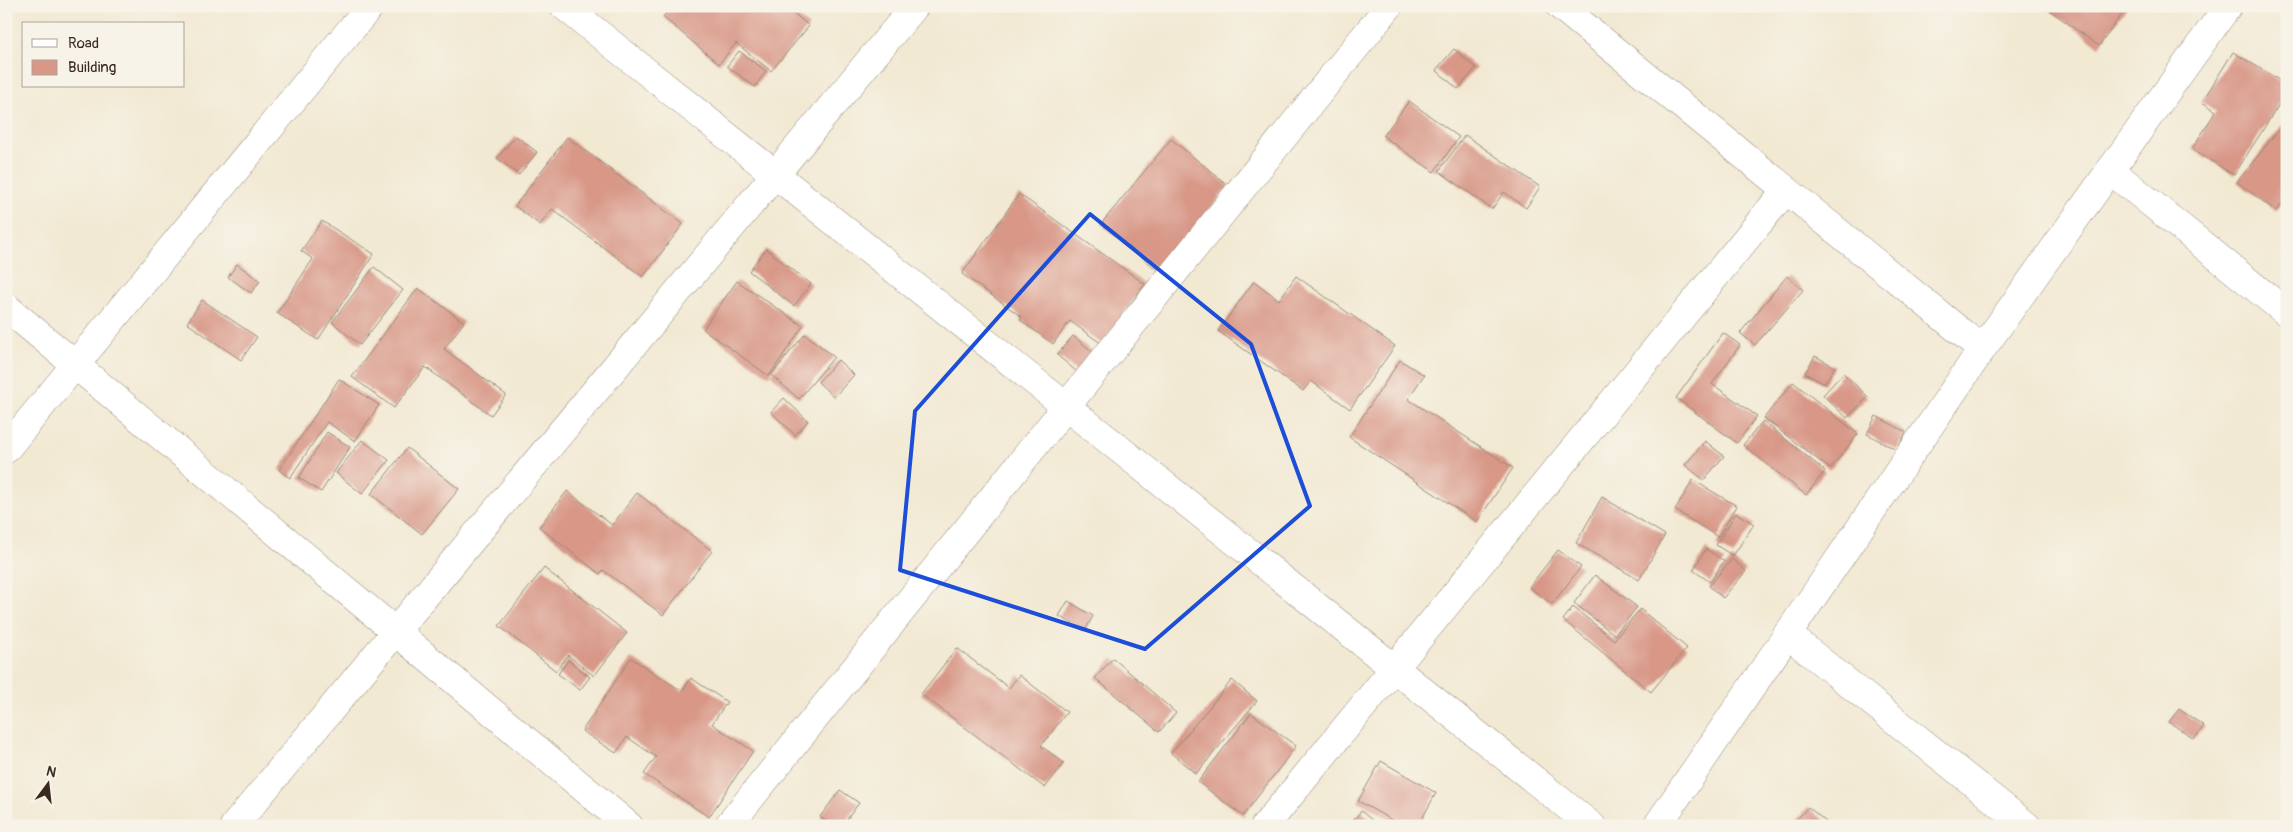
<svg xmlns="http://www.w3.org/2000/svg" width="2293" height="832" viewBox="0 0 2293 832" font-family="Pangolin,sans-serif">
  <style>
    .building { fill: #d89787 }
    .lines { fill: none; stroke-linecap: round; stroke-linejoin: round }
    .street-casing { stroke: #968a78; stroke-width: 29 }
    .street { stroke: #fff; stroke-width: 28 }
    .marked { fill: none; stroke: #1d4ed8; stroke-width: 4; stroke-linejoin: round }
  </style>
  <rect width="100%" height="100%" fill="#f7f3e8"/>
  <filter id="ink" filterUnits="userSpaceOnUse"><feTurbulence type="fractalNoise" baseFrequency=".02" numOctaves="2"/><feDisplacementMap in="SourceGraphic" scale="10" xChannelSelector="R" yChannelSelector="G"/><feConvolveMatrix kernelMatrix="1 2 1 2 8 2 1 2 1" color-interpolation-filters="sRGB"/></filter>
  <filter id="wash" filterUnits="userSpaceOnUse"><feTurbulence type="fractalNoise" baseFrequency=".0096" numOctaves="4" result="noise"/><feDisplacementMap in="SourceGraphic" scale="20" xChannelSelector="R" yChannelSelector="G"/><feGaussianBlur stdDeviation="1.12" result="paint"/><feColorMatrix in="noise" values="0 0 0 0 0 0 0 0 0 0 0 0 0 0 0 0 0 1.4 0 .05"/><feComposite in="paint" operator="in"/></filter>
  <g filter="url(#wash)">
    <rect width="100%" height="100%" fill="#f2e9d3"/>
    <g id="blocks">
      <g class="building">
        <path d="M 672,6 L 785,6 L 809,26 L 771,71 L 736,43 L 719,64 L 663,17 Z"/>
        <path d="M 2044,6 L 2128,6 L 2099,46 Z"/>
        <path d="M 1454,49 L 1476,68 L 1458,89 L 1436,70 Z"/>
        <path d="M 739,51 L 766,71 L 755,87 L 727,66 Z"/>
        <path d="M 2233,52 L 2287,85 L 2287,92 L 2234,175 L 2192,149 L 2216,111 L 2202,102 Z"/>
        <path d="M 1409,101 L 1459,137 L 1434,172 L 1383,136 Z"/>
        <path d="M 2287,119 L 2287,197 L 2276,211 L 2237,182 Z"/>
        <path d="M 1465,135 L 1540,187 L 1526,208 L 1504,192 L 1492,209 L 1439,171 Z"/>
        <path d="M 516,136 L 537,152 L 519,175 L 497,158 Z"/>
        <path d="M 567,137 L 683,224 L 643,277 L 552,209 L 540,225 L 515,206 Z"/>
        <path d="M 1171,139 L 1229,186 L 1159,271 L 1101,224 Z"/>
        <path d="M 1019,194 L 1145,284 L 1102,344 L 1070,321 L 1053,344 L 1020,320 L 1022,317 L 962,274 Z"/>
        <path d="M 322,221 L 374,254 L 318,340 L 277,313 L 313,259 L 301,251 Z"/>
        <path d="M 766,249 L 811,284 L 794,306 L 749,271 Z"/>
        <path d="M 237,264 L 260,281 L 251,293 L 228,277 Z"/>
        <path d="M 374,267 L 403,290 L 360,345 L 332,322 Z"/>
        <path d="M 1296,276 L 1395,346 L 1350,409 L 1311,381 L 1303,391 L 1218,331 L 1254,281 L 1279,300 Z"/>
        <path d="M 1787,276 L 1803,290 L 1755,345 L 1740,333 Z"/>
        <path d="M 737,281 L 803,326 L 769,376 L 703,329 Z"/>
        <path d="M 418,288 L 464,322 L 444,349 L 506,395 L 491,415 L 425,367 L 394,408 L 352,377 Z"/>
        <path d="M 202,300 L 257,337 L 241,360 L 187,323 Z"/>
        <path d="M 1723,333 L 1740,345 L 1712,384 L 1757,416 L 1737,443 L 1676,398 Z"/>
        <path d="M 805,334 L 834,357 L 799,399 L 771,375 Z"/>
        <path d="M 1073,336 L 1098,356 L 1082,376 L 1057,355 Z"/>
        <path d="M 1815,356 L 1835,367 L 1824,384 L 1805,373 Z"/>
        <path d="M 838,360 L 854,375 L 834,397 L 818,382 Z"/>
        <path d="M 1400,360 L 1424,375 L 1408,399 L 1513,468 L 1477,522 L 1349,437 Z"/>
        <path d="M 1843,373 L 1868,397 L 1847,418 L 1823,395 Z"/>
        <path d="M 339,379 L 379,405 L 355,441 L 327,422 L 290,478 L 279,470 Z"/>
        <path d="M 1793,382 L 1858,434 L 1830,469 L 1764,418 Z"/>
        <path d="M 784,398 L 808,421 L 795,435 L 771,412 Z"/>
        <path d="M 1876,416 L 1906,432 L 1897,450 L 1867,434 Z"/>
        <path d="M 1763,421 L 1825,471 L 1806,495 L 1743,445 Z"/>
        <path d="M 327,432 L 350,447 L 321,492 L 299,478 Z"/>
        <path d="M 362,440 L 389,460 L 362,494 L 336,473 Z"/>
        <path d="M 1705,441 L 1724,456 L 1704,480 L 1685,465 Z"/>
        <path d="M 407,448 L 459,489 L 422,534 L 371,494 Z"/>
        <path d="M 1693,480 L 1737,506 L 1718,537 L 1675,510 Z"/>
        <path d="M 567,491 L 612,525 L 637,493 L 712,551 L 663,615 L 603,570 L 600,574 L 539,527 Z"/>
        <path d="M 1602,497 L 1665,535 L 1639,580 L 1576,543 Z"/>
        <path d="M 1736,513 L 1754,524 L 1733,556 L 1716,545 Z"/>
        <path d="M 1706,549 L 1724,561 L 1710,582 L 1693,570 Z"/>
        <path d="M 1558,550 L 1581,567 L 1552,604 L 1529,587 Z"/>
        <path d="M 1732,559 L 1746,571 L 1723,598 L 1709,586 Z"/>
        <path d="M 544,568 L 627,633 L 594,676 L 568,655 L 556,671 L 499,626 Z"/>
        <path d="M 1595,575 L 1637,607 L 1615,635 L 1574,603 Z"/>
        <path d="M 1068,601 L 1093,616 L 1085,631 L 1059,616 Z"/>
        <path d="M 1573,607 L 1614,640 L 1640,609 L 1687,648 L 1651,692 L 1563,620 Z"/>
        <path d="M 957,648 L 1009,688 L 1019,675 L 1067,712 L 1041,746 L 1064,763 L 1045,788 L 921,694 Z"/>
        <path d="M 631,658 L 682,691 L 691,678 L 727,702 L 712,724 L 753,751 L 709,817 L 644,774 L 656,757 L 627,737 L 616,753 L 582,731 Z"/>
        <path d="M 1113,658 L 1176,713 L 1159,732 L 1095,678 Z"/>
        <path d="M 568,660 L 590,677 L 580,690 L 558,674 Z"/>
        <path d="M 1232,680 L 1257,701 L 1196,774 L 1171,753 Z"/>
        <path d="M 2179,709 L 2204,726 L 2194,739 L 2169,722 Z"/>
        <path d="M 1251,713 L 1296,746 L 1243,816 L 1198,782 Z"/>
        <path d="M 1381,761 L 1436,793 L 1418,826 L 1402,826 L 1358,801 Z"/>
        <path d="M 840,790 L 859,803 L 842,826 L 832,826 L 820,817 Z"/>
        <path d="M 1808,807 L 1831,826 L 1791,826 Z"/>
        <path d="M 1361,811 L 1379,826 L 1349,826 Z"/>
      </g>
    </g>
  </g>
  <g filter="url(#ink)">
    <use href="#blocks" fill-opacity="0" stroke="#968a78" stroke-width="1"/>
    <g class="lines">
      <defs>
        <g id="street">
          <path d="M 564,6 L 1592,826"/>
          <path d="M 1560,6 L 1982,349"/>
          <path d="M 2110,170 L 2287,313"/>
          <path d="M 6,307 L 629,826"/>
          <path d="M 6,449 L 370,6"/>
          <path d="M 1787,634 L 2027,826"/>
          <path d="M 234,826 L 915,6"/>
          <path d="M 728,826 L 1389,6"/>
          <path d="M 1265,826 L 1786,190"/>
          <path d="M 1657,826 L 1982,349 L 2228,6"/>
        </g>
      </defs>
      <use href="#street" class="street-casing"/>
      <use href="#street" class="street"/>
    </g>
  </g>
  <path class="marked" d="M 1090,214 L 1251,344 L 1310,506 L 1145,649 L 900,570 L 915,411 Z"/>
  <rect width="2293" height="832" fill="none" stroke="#f7f3e8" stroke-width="25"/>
  <rect x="22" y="22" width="162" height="65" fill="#f7f3e8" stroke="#aca397"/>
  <rect x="32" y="39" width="25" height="8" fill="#ffffff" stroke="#aca397"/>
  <text x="68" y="48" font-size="15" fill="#3b2a1e">Road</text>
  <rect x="32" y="60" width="25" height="15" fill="#d89787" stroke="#aca397"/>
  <text x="68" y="72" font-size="15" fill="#3b2a1e">Building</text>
  <g transform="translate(48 784) rotate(15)" stroke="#f7f3e8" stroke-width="4" paint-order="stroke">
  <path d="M0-4L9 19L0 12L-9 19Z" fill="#3b2a1e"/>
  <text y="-8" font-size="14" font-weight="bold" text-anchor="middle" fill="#3b2a1e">N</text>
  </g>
</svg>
